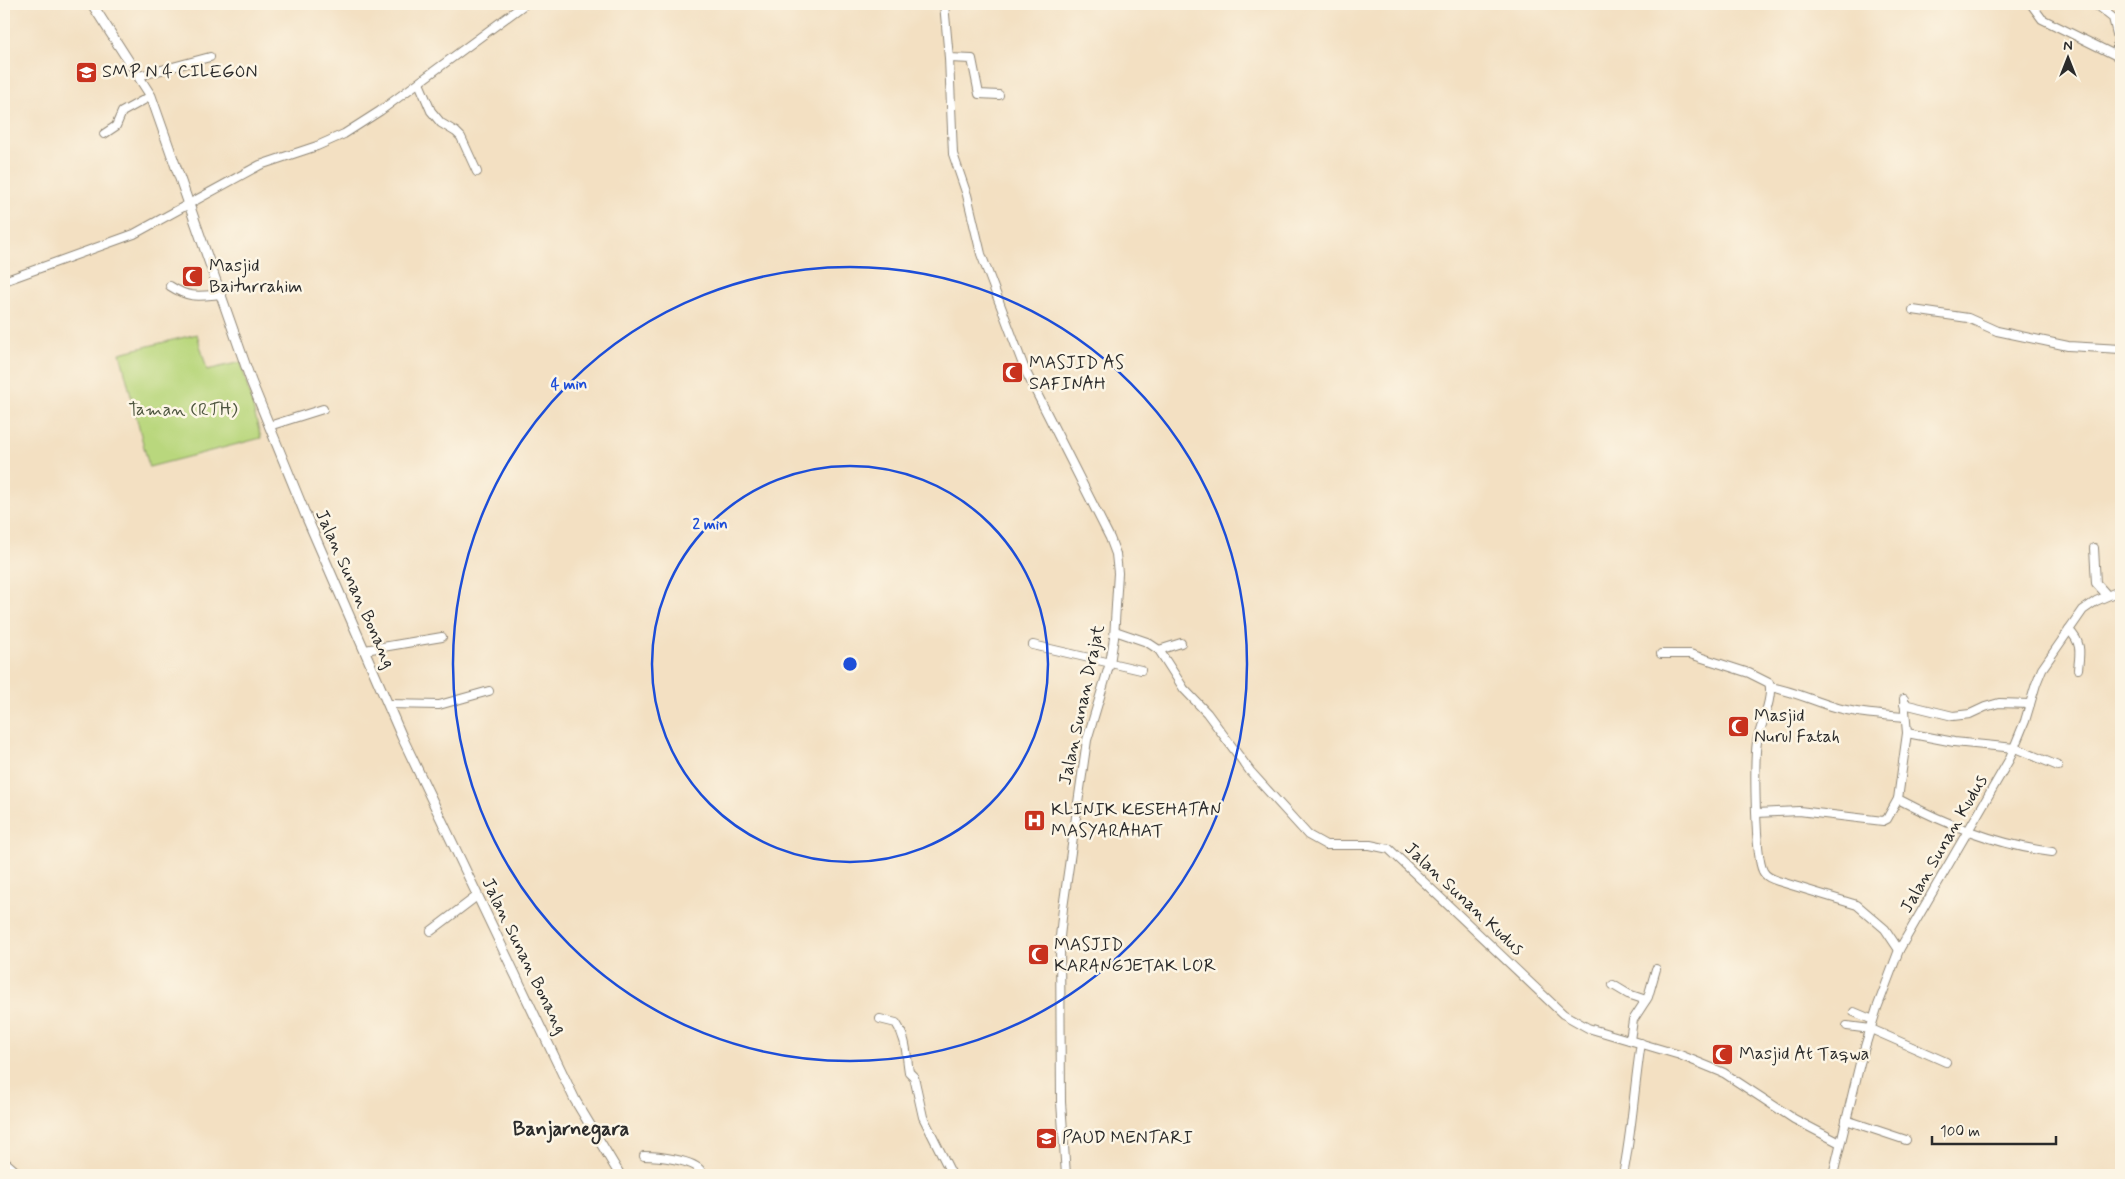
<svg xmlns="http://www.w3.org/2000/svg" width="2125" height="1179" viewBox="0 0 2125 1179" font-family="Mynerve,sans-serif">
  <style>
    .green { fill: #b9d77d; stroke: #728154 }
    .lines { fill: none; stroke-linecap: round; stroke-linejoin: round }
    .minor-casing { stroke: #8f8676; stroke-width: 10 }
    .tertiary-casing { stroke: #8f8676; stroke-width: 11 }
    .minor { stroke: #fff; stroke-width: 8 }
    .tertiary { stroke: #fff; stroke-width: 9 }
    .ring { fill: none; stroke: #1d4ed8; stroke-width: 2.5 }
    .labels { text-anchor: middle; dominant-baseline: central; stroke-width: 5; stroke-linejoin: round; paint-order: stroke }
    .poi-label { font-size: 18px; fill: #2b2b2b; stroke: #fcf5e5; text-anchor: start }
    .park-label { font-size: 18px; fill: #4e5640; stroke: #fcf5e5 }
    .street-label { font-size: 18px; fill: #2b2b2b; stroke: #fcf5e5 }
    .quarter-label { font-size: 20px; font-weight: bold; fill: #2b2b2b; stroke: #fcf5e5 }
    .centre { fill: #1d4ed8; stroke: #fcf5e5; stroke-width: 2.5 }
    .ring-label { font-size: 15px; text-anchor: middle; font-weight: bold; fill: #1d4ed8; stroke: #fcf5e5; stroke-width: 5; stroke-linejoin: round; paint-order: stroke }
  </style>
  <rect width="100%" height="100%" fill="#fcf5e5"/>
  <filter id="ink" filterUnits="userSpaceOnUse"><feTurbulence type="fractalNoise" baseFrequency=".02" numOctaves="2"/><feDisplacementMap in="SourceGraphic" scale="10" xChannelSelector="R" yChannelSelector="G"/><feConvolveMatrix kernelMatrix="1 2 1 2 8 2 1 2 1" color-interpolation-filters="sRGB"/></filter>
  <filter id="wash" filterUnits="userSpaceOnUse"><feTurbulence type="fractalNoise" baseFrequency=".0096" numOctaves="4" result="noise"/><feDisplacementMap in="SourceGraphic" scale="20" xChannelSelector="R" yChannelSelector="G"/><feGaussianBlur stdDeviation="1.12" result="paint"/><feColorMatrix in="noise" values="0 0 0 0 0 0 0 0 0 0 0 0 0 0 0 0 0 1.4 0 .05"/><feComposite in="paint" operator="in"/></filter>
  <g filter="url(#wash)">
    <rect width="100%" height="100%" fill="#f3e0c2"/>
    <path class="green" d="M 197,334 L 207,370 L 241,362 L 261,438 L 149,467 L 120,353 Z"/>
  </g>
  <g filter="url(#ink)">
    <g class="lines">
      <defs>
        <g id="minor">
          <path d="M 944,4 L 949,58 L 953,154 L 967,195 L 981,254 L 1025,370 L 1110,538 L 1116,554 L 1118,573 L 1114,638 L 1110,663 L 1087,740 L 1063,908 L 1060,937 L 1061,1102 L 1066,1175"/>
          <path d="M 2031,4 L 2042,19 L 2121,58"/>
          <path d="M 2095,4 L 2113,18 L 2118,38 L 2116,55"/>
          <path d="M 949,58 L 972,59 L 979,94 L 999,95"/>
          <path d="M 139,76 L 210,57"/>
          <path d="M 419,83 L 431,111 L 441,123 L 456,132 L 461,137 L 477,172"/>
          <path d="M 104,134 L 116,126 L 122,112 L 151,96"/>
          <path d="M 4,281 L 134,234 L 260,165 L 317,146 L 344,134 L 380,111 L 525,4"/>
          <path d="M 170,286 C 190,299 199,296 222,294"/>
          <path d="M 1913,310 L 1968,318 L 1997,331 L 2068,346 L 2121,349"/>
          <path d="M 269,426 L 323,409"/>
          <path d="M 2094,548 L 2096,583 L 2107,595"/>
          <path d="M 2069,630 C 2082,643 2080,652 2078,669"/>
          <path d="M 1115,631 L 1147,642 L 1159,650 L 1184,689 L 1207,713 L 1250,771 L 1308,835 L 1326,845 L 1370,845 L 1389,849 L 1563,1014 L 1588,1028 L 1680,1055 L 1724,1073 L 1794,1119 L 1840,1143"/>
          <path d="M 1033,645 L 1141,670"/>
          <path d="M 365,650 L 442,637"/>
          <path d="M 1159,650 L 1181,643"/>
          <path d="M 1661,654 L 1690,654 L 1749,673 L 1769,683 C 1774,697 1760,726 1757,742 C 1754,761 1755,856 1763,871 C 1766,877 1772,879 1778,881 L 1857,905 L 1885,929 L 1899,950"/>
          <path d="M 1770,687 C 1794,691 1815,702 1838,708 C 1860,714 1882,715 1905,717"/>
          <path d="M 1904,699 L 1907,733 L 1898,799 C 1947,825 1997,845 2052,852"/>
          <path d="M 388,704 L 439,705 L 489,691"/>
          <path d="M 1904,704 L 1953,716 L 1970,714 L 1985,707 L 1999,703 L 2030,704"/>
          <path d="M 1907,733 L 1954,742 L 2015,748 L 2058,766"/>
          <path d="M 1757,813 L 1799,811 L 1883,821 L 1887,819 L 1898,799"/>
          <path d="M 431,931 L 477,896"/>
          <path d="M 1613,985 L 1628,994 L 1646,1000"/>
          <path d="M 1854,1012 L 1873,1020"/>
          <path d="M 880,1019 L 896,1023 C 907,1039 906,1054 909,1072 L 914,1077 L 923,1117 L 952,1175"/>
          <path d="M 1847,1026 L 1871,1029 L 1946,1062"/>
          <path d="M 1630,1040 L 1633,1020 L 1648,997 L 1656,969"/>
          <path d="M 1846,1120 L 1906,1140"/>
          <path d="M 644,1156 C 657,1156 694,1160 701,1171 L 700,1175"/>
          <path d="M 4,1161 L 20,1175"/>
          <path d="M 1623,1175 C 1632,1132 1634,1087 1641,1043"/>
          <path d="M 1833,1175 L 1860,1063 L 1877,1008 L 1899,950 L 2009,760 L 2025,721 L 2036,684 L 2042,669 L 2083,610 L 2096,601 L 2121,590"/>
        </g>
        <path id="tertiary" d="M 92,4 L 151,96 L 251,381 L 306,516 L 402,737 L 575,1100 L 620,1175"/>
      </defs>
      <use href="#minor" class="minor-casing"/>
      <use href="#tertiary" class="tertiary-casing"/>
      <use href="#minor" class="minor"/>
      <use href="#tertiary" class="tertiary"/>
    </g>
  </g>
  <g class="ring">
    <circle cx="850" cy="664" r="198"/>
    <circle cx="850" cy="664" r="397"/>
  </g>
  <defs>
    <symbol id="school-square" viewBox="-11 -11 22 22"><rect x="-9" y="-9" width="18" height="18" rx="4" fill="#c8321e" stroke="#fcf5e5"/><path d="M0-5L7-2L0 1L-7-2ZM-4 1L0 2.5L4 1V4Q0 6-4 4Z" fill="#fff"/></symbol>
    <symbol id="mosque-square" viewBox="-11 -11 22 22"><rect x="-9" y="-9" width="18" height="18" rx="4" fill="#c8321e" stroke="#fcf5e5"/><path d="M3.5-4.9A6 6 0 1 0 3.5 4.9A5 5 0 1 1 3.5-4.9Z" fill="#fff"/></symbol>
    <symbol id="hospital-square" viewBox="-11 -11 22 22"><rect x="-9" y="-9" width="18" height="18" rx="4" fill="#c8321e" stroke="#fcf5e5"/><path d="M-5-5h3v3.5h4V-5h3V5h-3V1.5h-4V5h-3Z" fill="#fff"/></symbol>
  </defs>
  <g fill-rule="evenodd">
    <use href="#school-square" x="74" y="60" width="25" height="25"/>
    <use href="#mosque-square" x="180" y="264" width="25" height="25"/>
    <use href="#mosque-square" x="1000" y="360" width="25" height="25"/>
    <use href="#mosque-square" x="1726" y="714" width="25" height="25"/>
    <use href="#hospital-square" x="1022" y="808" width="25" height="25"/>
    <use href="#mosque-square" x="1026" y="942" width="25" height="25"/>
    <use href="#mosque-square" x="1710" y="1042" width="25" height="25"/>
    <use href="#school-square" x="1034" y="1126" width="25" height="25"/>
  </g>
  <g class="labels">
    <g class="poi-label">
      <text x="102" y="72">SMP N 4 CILEGON</text>
      <text x="209" y="266">Masjid<tspan x="209" dy="21">Baiturrahim</tspan></text>
      <text x="1029" y="363">MASJID AS<tspan x="1029" dy="21">SAFINAH</tspan></text>
      <text x="1754" y="716">Masjid<tspan x="1754" dy="21">Nurul Fatah</tspan></text>
      <text x="1051" y="810">KLINIK KESEHATAN<tspan x="1051" dy="21">MASYARAHAT</tspan></text>
      <text x="1054" y="945">MASJID<tspan x="1054" dy="21">KARANGJETAK LOR</tspan></text>
      <text x="1739" y="1054">Masjid At Taqwa</text>
      <text x="1062" y="1138">PAUD MENTARI</text>
    </g>
    <g class="park-label">
      <text x="183" y="410">Taman (RTH)</text>
    </g>
    <g class="street-label">
      <text transform="translate(355 589) rotate(66)">Jalan Sunan Bonang</text>
      <text transform="translate(1082 705) rotate(-78)">Jalan Sunan Drajat</text>
      <text transform="translate(1944 844) rotate(-60)">Jalan Sunan Kudus</text>
      <text transform="translate(1464 899) rotate(43)">Jalan Sunan Kudus</text>
      <text transform="translate(524 956) rotate(64)">Jalan Sunan Bonang</text>
    </g>
    <g class="quarter-label">
      <text x="571" y="1129">Banjarnegara</text>
    </g>
  </g>
  <circle cx="850" cy="664" r="8" class="centre"/>
  <g class="ring-label">
    <text x="569" y="389">4 min</text>
    <text x="710" y="529">2 min</text>
  </g>
  <rect width="2125" height="1179" fill="none" stroke="#fcf5e5" stroke-width="20"/>
  <g transform="translate(2068 58)" stroke="#fcf5e5" stroke-width="4" paint-order="stroke">
  <path d="M0-4L9 19L0 12L-9 19Z" fill="#2b2b2b"/>
  <text y="-8" font-size="14" font-weight="bold" text-anchor="middle" fill="#2b2b2b">N</text>
  </g>
  <path d="M1932 1136v8h124v-8" fill="none" stroke="#2b2b2b" stroke-width="2.5"/>
  <text x="1940" y="1136" font-size="15" fill="#2b2b2b" stroke="#fcf5e5" stroke-width="4" paint-order="stroke">100 m</text>
</svg>
